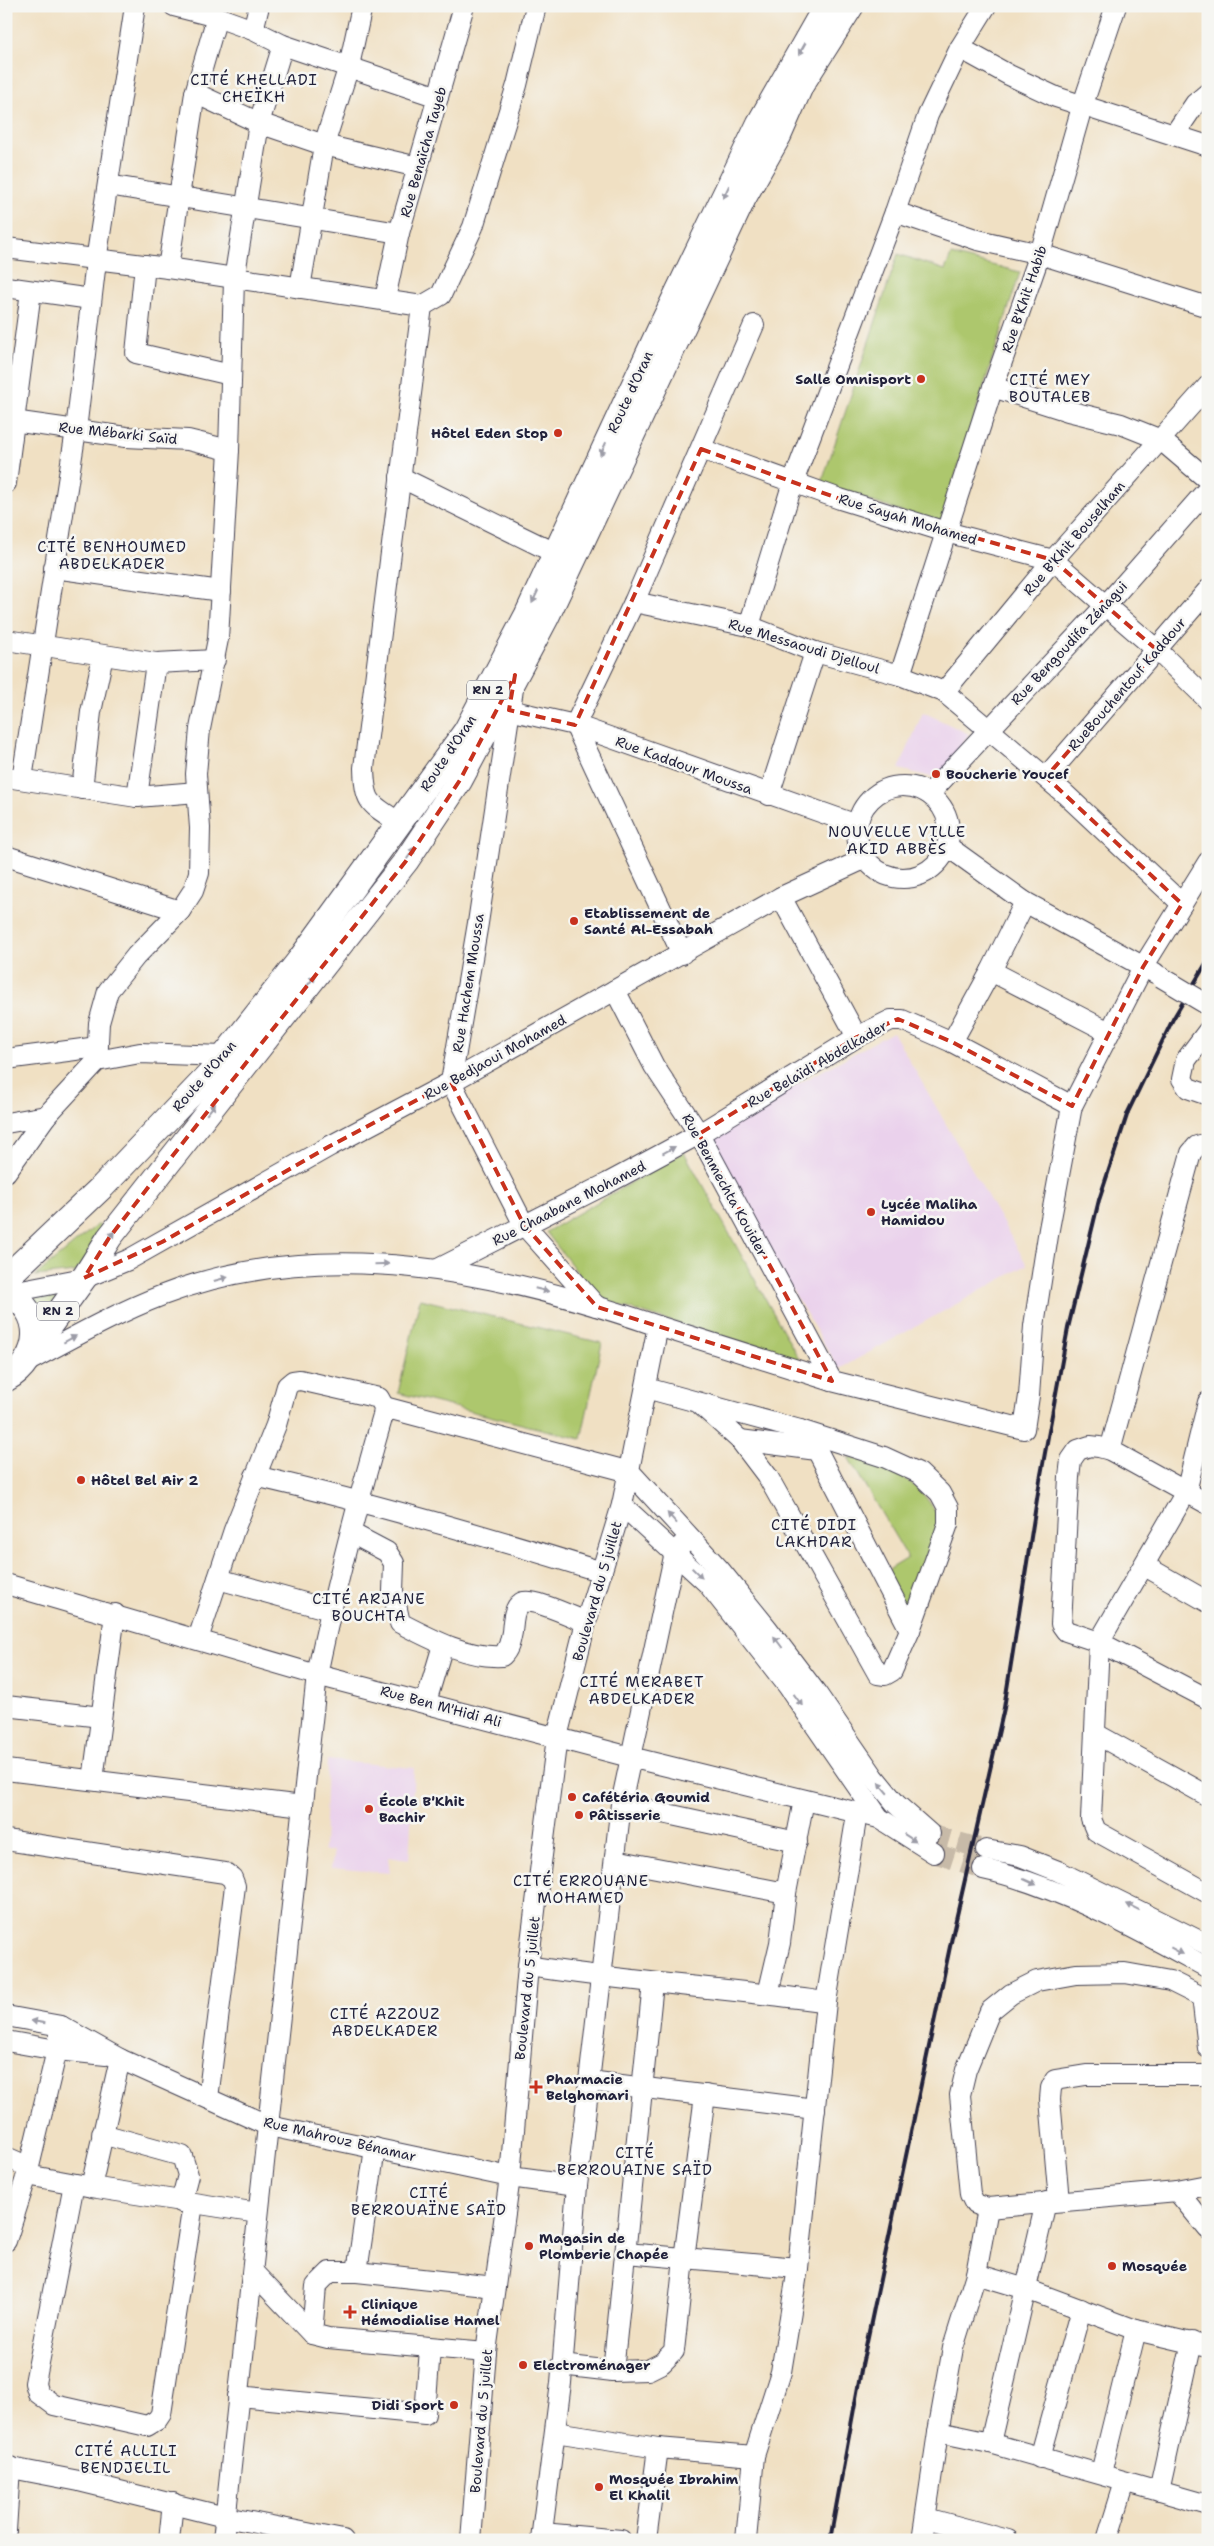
<svg xmlns="http://www.w3.org/2000/svg" width="1214" height="2546" viewBox="0 0 1214 2546" font-family="'Shantell Sans',sans-serif">
  <style>
    .built { fill: #ead1ec }
    .green { fill: #adc76d; stroke: #687454 }
    .lines { fill: none; stroke-linecap: round; stroke-linejoin: round }
    .minor-tunnel { stroke: #c7baa8; stroke-width: 20; stroke-dasharray: 20 10; stroke-linecap: butt }
    .minor-casing { stroke: #413e4f; stroke-width: 22 }
    .major-casing { stroke: #413e4f; stroke-width: 27 }
    .minor { stroke: #fff; stroke-width: 20 }
    .major { stroke: #fff; stroke-width: 25 }
    .rail { stroke: #22223b; stroke-width: 4 }
    .minor-bridge-casing { stroke: #413e4f; stroke-width: 22; stroke-linecap: butt }
    .minor-bridge { stroke: #fff; stroke-width: 20 }
    .oneway { fill: #9c9ca7 }
    .marked { fill: none; stroke: #c8321e; stroke-width: 4; stroke-dasharray: 10 6; stroke-linejoin: round }
    .poi-dot { fill: #c8321e; stroke: #f6f6f2; stroke-width: 2 }
    .labels { text-anchor: middle; dominant-baseline: central; stroke-width: 5; stroke-linejoin: round; paint-order: stroke }
    .shield { fill: #f6f6f2; stroke: #626272; stroke-width: 1 }
    .shield-label { font-size: 12px; font-weight: bold; fill: #22223b }
    .street-label { font-size: 14px; fill: #22223b; stroke: #f6f6f2 }
    .poi-label { font-size: 14px; font-weight: bold; fill: #22223b; stroke: #f6f6f2; text-anchor: start }
    .neighbourhood-label { font-size: 15px; letter-spacing: 1px; fill: #22223b; stroke: #f6f6f2 }
  </style>
  <rect width="100%" height="100%" fill="#f6f6f2"/>
  <filter id="ink" filterUnits="userSpaceOnUse"><feTurbulence type="fractalNoise" baseFrequency=".02" numOctaves="2"/><feDisplacementMap in="SourceGraphic" scale="10" xChannelSelector="R" yChannelSelector="G"/><feConvolveMatrix kernelMatrix="1 2 1 2 8 2 1 2 1" color-interpolation-filters="sRGB"/></filter>
  <filter id="wash" filterUnits="userSpaceOnUse"><feTurbulence type="fractalNoise" baseFrequency=".0096" numOctaves="4" result="noise"/><feDisplacementMap in="SourceGraphic" scale="20" xChannelSelector="R" yChannelSelector="G"/><feGaussianBlur stdDeviation="1.12" result="paint"/><feColorMatrix in="noise" values="0 0 0 0 0 0 0 0 0 0 0 0 0 0 0 0 0 1.4 0 .05"/><feComposite in="paint" operator="in"/></filter>
  <g filter="url(#wash)">
    <rect width="100%" height="100%" fill="#f0e0c3"/>
    <g class="built">
      <path d="M 923,712 L 969,734 L 939,779 L 899,769 Z"/>
      <path d="M 893,1032 L 1027,1265 L 839,1369 L 714,1158 L 713,1141 L 717,1137 L 718,1128 Z"/>
      <path d="M 327,1760 L 414,1768 L 409,1860 L 388,1857 L 390,1873 L 331,1868 L 334,1851 L 324,1851 Z"/>
    </g>
    <g class="green">
      <path d="M 898,254 L 945,270 L 951,255 L 1020,272 L 940,524 L 821,485 Z"/>
      <path d="M 684,1152 L 800,1361 L 598,1299 L 546,1232 Z"/>
      <path d="M 98,1224 L 106,1235 L 76,1272 L 35,1276 Z"/>
      <path d="M 64,1290 L 37,1325 L 13,1297 Z"/>
      <path d="M 420,1299 L 602,1343 L 581,1439 L 398,1393 Z"/>
      <path d="M 848,1457 C 857,1459 867,1460 875,1463 C 904,1473 937,1499 941,1530 L 911,1622 L 885,1572 L 908,1558 Z"/>
    </g>
  </g>
  <g filter="url(#ink)">
    <g class="lines">
      <g class="minor-tunnel">
        <path d="M 930,1834 L 986,1850"/>
        <path d="M 934,1853 L 983,1869"/>
      </g>
      <defs>
        <g id="minor">
          <path d="M 174,6 L 217,17 L 253,30 L 283,45 L 438,97"/>
          <path d="M 986,6 L 960,48 L 928,115 L 895,212 L 978,240 L 1040,254 L 1208,307"/>
          <path d="M 253,30 L 259,6"/>
          <path d="M 960,48 L 1009,75 L 1056,97 L 1208,146"/>
          <path d="M 195,93 L 259,123 L 324,145 L 418,167"/>
          <path d="M 1174,135 L 1195,104 L 1208,93"/>
          <path d="M 108,185 L 399,233"/>
          <path d="M 6,248 L 168,268 L 422,306 L 441,295 L 473,227 L 517,85 L 536,6"/>
          <path d="M 145,265 L 136,353 L 231,375"/>
          <path d="M 168,268 L 195,93 L 217,17"/>
          <path d="M 6,287 L 91,299"/>
          <path d="M 300,288 L 324,145 L 349,66 L 362,6"/>
          <path d="M 385,299 L 399,233 L 464,6"/>
          <path d="M 993,387 L 1068,411 L 1121,424 L 1161,440 L 1208,480"/>
          <path d="M 6,420 L 126,437 L 188,440 L 229,450"/>
          <path d="M 701,449 L 840,499 L 946,532 L 1053,560 L 1157,650 L 1208,700"/>
          <path d="M 400,477 L 555,553"/>
          <path d="M 6,483 L 31,291"/>
          <path d="M 54,568 L 221,591"/>
          <path d="M 634,602 L 749,626 L 815,652 L 900,675 L 944,692 L 1065,794 L 1182,904"/>
          <path d="M 749,626 L 793,482 L 895,212"/>
          <path d="M 6,640 L 156,663 L 215,660"/>
          <path d="M 900,675 L 993,387 L 1040,254 L 1082,107 L 1116,6"/>
          <path d="M 513,689 L 478,923 L 451,1082 L 524,1225 L 596,1306"/>
          <path d="M 944,692 L 1053,560 L 1208,386"/>
          <path d="M 509,710 L 575,725 L 857,825"/>
          <path d="M 6,777 L 137,797 L 197,792"/>
          <path d="M 1046,777 L 1208,590"/>
          <path d="M 22,779 L 76,430 L 96,261 L 135,6"/>
          <circle cx="903" cy="832" r="46"/>
          <path d="M 82,789 L 91,712 L 103,656"/>
          <path d="M 929,794 L 1106,605 L 1208,489"/>
          <path d="M 769,795 L 815,652"/>
          <path d="M 137,797 L 156,663"/>
          <path d="M 400,823 C 370,804 365,804 364,768 L 422,306"/>
          <path d="M 947,846 L 1025,902 L 1155,973"/>
          <path d="M 6,856 L 180,911"/>
          <path d="M 781,897 L 857,1037"/>
          <path d="M 682,954 L 575,725 L 634,602 L 754,325"/>
          <path d="M 991,971 L 1109,1032"/>
          <path d="M 615,990 L 654,1066 L 699,1134 L 832,1381"/>
          <path d="M 1208,1031 L 1186,1060 L 1182,1079 L 1188,1088 L 1208,1095"/>
          <path d="M 952,1042 L 991,971 L 1025,902"/>
          <path d="M 223,1056 L 140,1053 L 97,1061 L 99,1023 L 108,991 L 136,956 L 180,911 L 193,891 L 199,873 L 200,828 L 196,774 L 200,729 L 218,639 L 229,450 L 234,280 L 259,123 L 283,45"/>
          <path d="M 6,1059 L 98,1047"/>
          <path d="M 46,1116 L 97,1061"/>
          <path d="M 6,1123 L 46,1116 L 6,1172"/>
          <path d="M 438,1269 L 608,1183 L 699,1134 L 857,1037 L 891,1020 L 902,1020 L 952,1042 L 1072,1106"/>
          <path d="M 6,1293 L 84,1278 L 128,1260 L 330,1146 L 451,1082 L 781,897 L 864,859"/>
          <path d="M 658,1326 L 832,1381 L 1024,1429 L 1029,1396 L 1034,1326 L 1049,1229 L 1072,1106 L 1143,967 L 1208,862"/>
          <path d="M 27,1362 C 72,1338 116,1313 163,1295 C 324,1233 501,1272 658,1326 L 622,1505 L 586,1622 L 557,1737 L 528,1966 L 510,2177 L 486,2352 L 471,2540"/>
          <path d="M 646,1388 L 800,1430 L 884,1457 L 919,1473 L 940,1493 L 948,1508 L 948,1524 L 910,1630 L 892,1671 L 885,1675 L 878,1674 L 768,1477 L 740,1440 L 698,1402"/>
          <path d="M 1208,1402 L 1186,1492 L 1099,1642 L 1091,1819 L 1096,1831 L 1208,1893"/>
          <path d="M 384,1407 L 630,1472 L 720,1570 L 767,1628 L 817,1694 L 874,1777 L 896,1804 L 930,1834"/>
          <path d="M 800,1430 L 817,1450 L 910,1630"/>
          <path d="M 740,1440 L 817,1450"/>
          <path d="M 1110,1450 L 1191,1153 L 1197,1146 L 1208,1143"/>
          <path d="M 255,1476 C 372,1503 487,1536 602,1572"/>
          <path d="M 1208,1504 L 1110,1450 L 1099,1447 L 1090,1446 L 1078,1450 L 1071,1460 L 1069,1477 L 1061,1624 L 1066,1631 L 1099,1642 L 1208,1699"/>
          <path d="M 622,1505 L 708,1584 L 788,1686 L 879,1818 L 934,1853"/>
          <path d="M 351,1533 L 387,1552 L 394,1563 L 393,1591 L 400,1623 C 431,1639 466,1658 502,1656 C 509,1649 510,1642 512,1632 C 513,1623 513,1608 521,1603 C 530,1596 575,1618 586,1622"/>
          <path d="M 1145,1566 L 1208,1602"/>
          <path d="M 218,1579 L 330,1610"/>
          <path d="M 6,1584 L 317,1675 L 630,1757 L 879,1818"/>
          <path d="M 198,1639 L 234,1530 L 276,1425 L 287,1386 L 293,1381 L 300,1380 L 379,1398 L 384,1407 L 383,1415 C 358,1501 335,1587 317,1675 L 223,2540"/>
          <path d="M 426,1702 L 443,1645"/>
          <path d="M 6,1706 L 101,1717"/>
          <path d="M 1096,1734 L 1208,1796"/>
          <path d="M 6,1770 L 303,1806"/>
          <path d="M 93,1780 L 115,1614"/>
          <path d="M 621,1804 L 797,1842"/>
          <path d="M 6,1840 L 225,1873 L 232,1878 L 235,1886 L 208,2098"/>
          <path d="M 986,1850 L 1020,1856 L 1058,1871 L 1208,1945"/>
          <path d="M 615,1860 L 786,1893"/>
          <path d="M 983,1869 C 1058,1885 1140,1931 1208,1968"/>
          <path d="M 528,1966 C 627,1982 727,1988 826,2002"/>
          <path d="M 768,1994 L 780,1943 L 786,1893 L 804,1800"/>
          <path d="M 1202,1996 L 1208,2048"/>
          <path d="M 1208,2000 L 1170,1981 L 1125,1973 L 1076,1974 L 1037,1981 L 1011,1994 L 990,2011 L 966,2070 L 960,2095 L 970,2194 L 975,2204 L 988,2208 L 1177,2191 L 1208,2185"/>
          <path d="M 6,2016 L 61,2026 L 120,2059 L 269,2126 L 510,2177 L 577,2186"/>
          <path d="M 61,2026 L 57,2050 L 27,2175 L 87,2186"/>
          <path d="M 6,2041 L 57,2050 L 106,2055"/>
          <path d="M 120,2059 L 91,2187 L 258,2213"/>
          <path d="M 589,2081 L 815,2109"/>
          <path d="M 102,2134 L 182,2156 L 188,2175 L 181,2202"/>
          <path d="M 375,2148 L 357,2272 L 495,2287"/>
          <path d="M 6,2157 L 29,2167"/>
          <path d="M 74,2184 L 35,2383 L 38,2393 L 54,2405 L 147,2426 L 157,2420 L 161,2414 L 193,2204"/>
          <path d="M 1177,2191 L 1208,2229"/>
          <path d="M 1059,2201 L 1050,2099 L 1051,2088 L 1055,2080 L 1086,2075 L 1208,2075"/>
          <path d="M 6,2241 L 27,2175"/>
          <path d="M 626,2253 L 798,2268"/>
          <path d="M 253,2272 L 312,2334 L 328,2338 L 486,2352"/>
          <path d="M 976,2274 L 1026,2289 L 1136,2330 L 1208,2347"/>
          <path d="M 312,2334 L 316,2286 L 330,2272 L 357,2272"/>
          <path d="M 561,2365 L 613,2371 L 648,2370 L 662,2363 L 674,2351 L 684,2259 L 705,2095"/>
          <path d="M 613,2371 L 653,1983"/>
          <path d="M 238,2396 L 425,2414 L 430,2349"/>
          <path d="M 555,2432 L 658,2448 L 754,2456"/>
          <path d="M 938,2432 L 953,2348 L 976,2274 L 988,2208"/>
          <path d="M 990,2443 L 1046,2202"/>
          <path d="M 1040,2458 L 1081,2309"/>
          <path d="M 6,2467 L 79,2481 L 225,2517 L 343,2540"/>
          <path d="M 1101,2473 L 1136,2330"/>
          <path d="M 1159,2491 L 1192,2342"/>
          <path d="M 926,2518 L 1008,2540"/>
          <path d="M 6,2531 L 10,2467"/>
          <path d="M 542,2533 L 621,2540"/>
          <path d="M 169,2540 L 173,2503"/>
          <path d="M 541,2540 L 561,2383 L 577,2186 L 621,1804 L 675,1552 L 689,1538"/>
          <path d="M 646,2540 L 658,2448"/>
          <path d="M 746,2540 L 754,2456 L 781,2372 L 798,2268 L 826,2002 L 857,1814"/>
          <path d="M 922,2540 L 938,2432 L 990,2443 L 1208,2505"/>
          <path d="M 1107,2540 L 1125,2482"/>
        </g>
        <g id="major">
          <path d="M 6,1278 L 103,1186 L 211,1073 L 299,961 L 466,731 L 527,615 L 659,331 L 759,124 L 826,6"/>
          <path d="M 6,1293 C 46,1310 42,1360 6,1379"/>
          <path d="M 34,1347 L 84,1278 L 109,1238 L 406,861 L 460,780 L 546,618 L 744,197 L 779,135 L 801,85 L 851,6"/>
        </g>
      </defs>
      <use href="#minor" class="minor-casing"/>
      <use href="#major" class="major-casing"/>
      <use href="#minor" class="minor"/>
      <use href="#major" class="major"/>
      <path class="rail" d="M 830,2540 L 862,2365 L 952,1937 L 1004,1708 L 1040,1480 L 1068,1328 L 1099,1200 L 1128,1112 L 1173,1019 L 1208,960"/>
      <defs>
        <path id="minor-bridge" d="M 1161,977 L 1208,1005"/>
      </defs>
      <use href="#minor-bridge" class="minor-bridge-casing"/>
      <use href="#minor-bridge" class="minor-bridge"/>
    </g>
    <defs><path id="oneway-solid" d="M-6-.8H1V-3.2L6.5 0L1 3.2V.8H-6Z" transform="scale(1.25)"/></defs>
    <g class="oneway">
      <use href="#oneway-solid" transform="translate(802 49) rotate(119)"/>
      <use href="#oneway-solid" transform="translate(726 192) rotate(116)"/>
      <use href="#oneway-solid" transform="translate(603 449) rotate(115)"/>
      <use href="#oneway-solid" transform="translate(535 597) rotate(115)"/>
      <use href="#oneway-solid" transform="translate(411 853) rotate(-56)"/>
      <use href="#oneway-solid" transform="translate(311 981) rotate(-52)"/>
      <use href="#oneway-solid" transform="translate(211 1109) rotate(-51)"/>
      <use href="#oneway-solid" transform="translate(669 1150) rotate(-29)"/>
      <use href="#oneway-solid" transform="translate(110 1237) rotate(-53)"/>
      <use href="#oneway-solid" transform="translate(382 1264) rotate(-1)"/>
      <use href="#oneway-solid" transform="translate(221 1279) rotate(-15)"/>
      <use href="#oneway-solid" transform="translate(542 1290) rotate(13)"/>
      <use href="#oneway-solid" transform="translate(70 1339) rotate(-28)"/>
      <use href="#oneway-solid" transform="translate(672 1518) rotate(-132)"/>
      <use href="#oneway-solid" transform="translate(697 1573) rotate(45)"/>
      <use href="#oneway-solid" transform="translate(778 1642) rotate(-127)"/>
      <use href="#oneway-solid" transform="translate(798 1700) rotate(54)"/>
      <use href="#oneway-solid" transform="translate(883 1788) rotate(-130)"/>
      <use href="#oneway-solid" transform="translate(910 1838) rotate(33)"/>
      <use href="#oneway-solid" transform="translate(1030 1882) rotate(24)"/>
      <use href="#oneway-solid" transform="translate(1133 1907) rotate(-154)"/>
      <use href="#oneway-solid" transform="translate(1177 1951) rotate(28)"/>
      <use href="#oneway-solid" transform="translate(38 2022) rotate(-170)"/>
    </g>
  </g>
  <path class="marked" d="M 701,449 L 840,499 L 1053,560 L 1157,650 L 1046,777 L 1182,904 L 1143,967 L 1072,1106 L 952,1042 L 898,1019 L 857,1037 L 699,1134 L 832,1381 L 597,1307 L 524,1225 L 451,1082 L 330,1146 L 162,1242 L 84,1278 L 109,1238 L 170,1159 L 406,861 L 460,780 L 515,675 L 509,710 L 575,725 Z"/>
  <g class="poi-dot">
    <circle cx="921" cy="379" r="5"/>
    <circle cx="558" cy="433" r="5"/>
    <circle cx="936" cy="774" r="5"/>
    <circle cx="574" cy="921" r="5"/>
    <circle cx="871" cy="1212" r="5"/>
    <circle cx="81" cy="1480" r="5"/>
    <circle cx="572" cy="1797" r="5"/>
    <circle cx="369" cy="1809" r="5"/>
    <circle cx="579" cy="1815" r="5"/>
    <path d="M533.5 2079.5h5v5h5v5h-5v5h-5v-5h-5v-5h5z"/>
    <circle cx="529" cy="2246" r="5"/>
    <circle cx="1112" cy="2266" r="5"/>
    <path d="M347.5 2304.5h5v5h5v5h-5v5h-5v-5h-5v-5h5z"/>
    <circle cx="523" cy="2365" r="5"/>
    <circle cx="454" cy="2405" r="5"/>
    <circle cx="599" cy="2487" r="5"/>
  </g>
  <g class="labels">
    <g class="shield">
      <rect x="467" y="680.5" width="42" height="19" rx="4"/>
      <rect x="37" y="1301.5" width="42" height="19" rx="4"/>
    </g>
    <g class="shield-label">
      <text x="488" y="690">RN 2</text>
      <text x="58" y="1311">RN 2</text>
    </g>
    <g class="street-label">
      <text transform="translate(423 152) rotate(-74)">Rue Benaïcha Tayeb</text>
      <text transform="translate(1024 299) rotate(-71)">Rue B'Khit Habib</text>
      <text transform="translate(630 392) rotate(-65)">Route d'Oran</text>
      <text transform="translate(118 433) rotate(6)">Rue Mébarki Saïd</text>
      <text transform="translate(908 519) rotate(17)">Rue Sayah Mohamed</text>
      <text transform="translate(1074 538) rotate(-49)">Rue B'Khit Bouselham</text>
      <text transform="translate(1069 643) rotate(-47)">Rue Bengoudifa Zénagui</text>
      <text transform="translate(804 646) rotate(17)">Rue Messaoudi Djelloul</text>
      <text transform="translate(1127 684) rotate(-49)">RueBouchentouf Kaddour</text>
      <text transform="translate(448 753) rotate(-56)">Route d'Oran</text>
      <text transform="translate(684 765) rotate(20)">Rue Kaddour Moussa</text>
      <text transform="translate(468 983) rotate(-81)">Rue Hachem Moussa</text>
      <text transform="translate(495 1057) rotate(-29)">Rue Bedjaoui Mohamed</text>
      <text transform="translate(817 1064) rotate(-30)">Rue Belaïdi Abdelkader</text>
      <text transform="translate(204 1076) rotate(-49)">Route d'Oran</text>
      <text transform="translate(725 1185) rotate(61)">Rue Benmechta Kouider</text>
      <text transform="translate(569 1203) rotate(-27)">Rue Chaabane Mohamed</text>
      <text transform="translate(597 1591) rotate(-74)">Boulevard du 5 juillet</text>
      <text transform="translate(441 1706) rotate(15)">Rue Ben M'Hidi Ali</text>
      <text transform="translate(527 1988) rotate(-84)">Boulevard du 5 juillet</text>
      <text transform="translate(340 2139) rotate(13)">Rue Mahrouz Bénamar</text>
      <text transform="translate(481 2421) rotate(-85)">Boulevard du 5 juillet</text>
    </g>
    <g class="poi-label">
      <text x="911" y="379" text-anchor="end">Salle Omnisport</text>
      <text x="548" y="433" text-anchor="end">Hôtel Eden Stop</text>
      <text x="946" y="774">Boucherie Youcef</text>
      <text x="584" y="913">Etablissement de<tspan x="584" dy="16">Santé Al-Essabah</tspan></text>
      <text x="881" y="1204">Lycée Maliha<tspan x="881" dy="16">Hamidou</tspan></text>
      <text x="91" y="1480">Hôtel Bel Air 2</text>
      <text x="582" y="1797">Cafétéria Goumid</text>
      <text x="379" y="1801">École B'Khit<tspan x="379" dy="16">Bachir</tspan></text>
      <text x="589" y="1815">Pâtisserie</text>
      <text x="546" y="2079">Pharmacie<tspan x="546" dy="16">Belghomari</tspan></text>
      <text x="539" y="2238">Magasin de<tspan x="539" dy="16">Plomberie Chapée</tspan></text>
      <text x="1122" y="2266">Mosquée</text>
      <text x="361" y="2304">Clinique<tspan x="361" dy="16">Hémodialise Hamel</tspan></text>
      <text x="533" y="2365">Electroménager</text>
      <text x="444" y="2405" text-anchor="end">Didi Sport</text>
      <text x="609" y="2479">Mosquée Ibrahim<tspan x="609" dy="16">El Khalil</tspan></text>
    </g>
    <g class="neighbourhood-label">
      <text x="254" y="80">CITÉ KHELLADI<tspan x="254" dy="17">CHEÏKH</tspan></text>
      <text x="1050" y="380">CITÉ MEY<tspan x="1050" dy="17">BOUTALEB</tspan></text>
      <text x="112" y="547">CITÉ BENHOUMED<tspan x="112" dy="17">ABDELKADER</tspan></text>
      <text x="897" y="832">NOUVELLE VILLE<tspan x="897" dy="17">AKID ABBÈS</tspan></text>
      <text x="814" y="1525">CITÉ DIDI<tspan x="814" dy="17">LAKHDAR</tspan></text>
      <text x="369" y="1599">CITÉ ARJANE<tspan x="369" dy="17">BOUCHTA</tspan></text>
      <text x="642" y="1682">CITÉ MERABET<tspan x="642" dy="17">ABDELKADER</tspan></text>
      <text x="581" y="1881">CITÉ ERROUANE<tspan x="581" dy="17">MOHAMED</tspan></text>
      <text x="385" y="2014">CITÉ AZZOUZ<tspan x="385" dy="17">ABDELKADER</tspan></text>
      <text x="635" y="2153">CITÉ<tspan x="635" dy="17">BERROUAINE SAÏD</tspan></text>
      <text x="429" y="2193">CITÉ<tspan x="429" dy="17">BERROUAÏNE SAÏD</tspan></text>
      <text x="126" y="2451">CITÉ ALLILI<tspan x="126" dy="17">BENDJELIL</tspan></text>
    </g>
  </g>
  <rect width="1214" height="2546" fill="none" stroke="#f6f6f2" stroke-width="25"/>
</svg>
